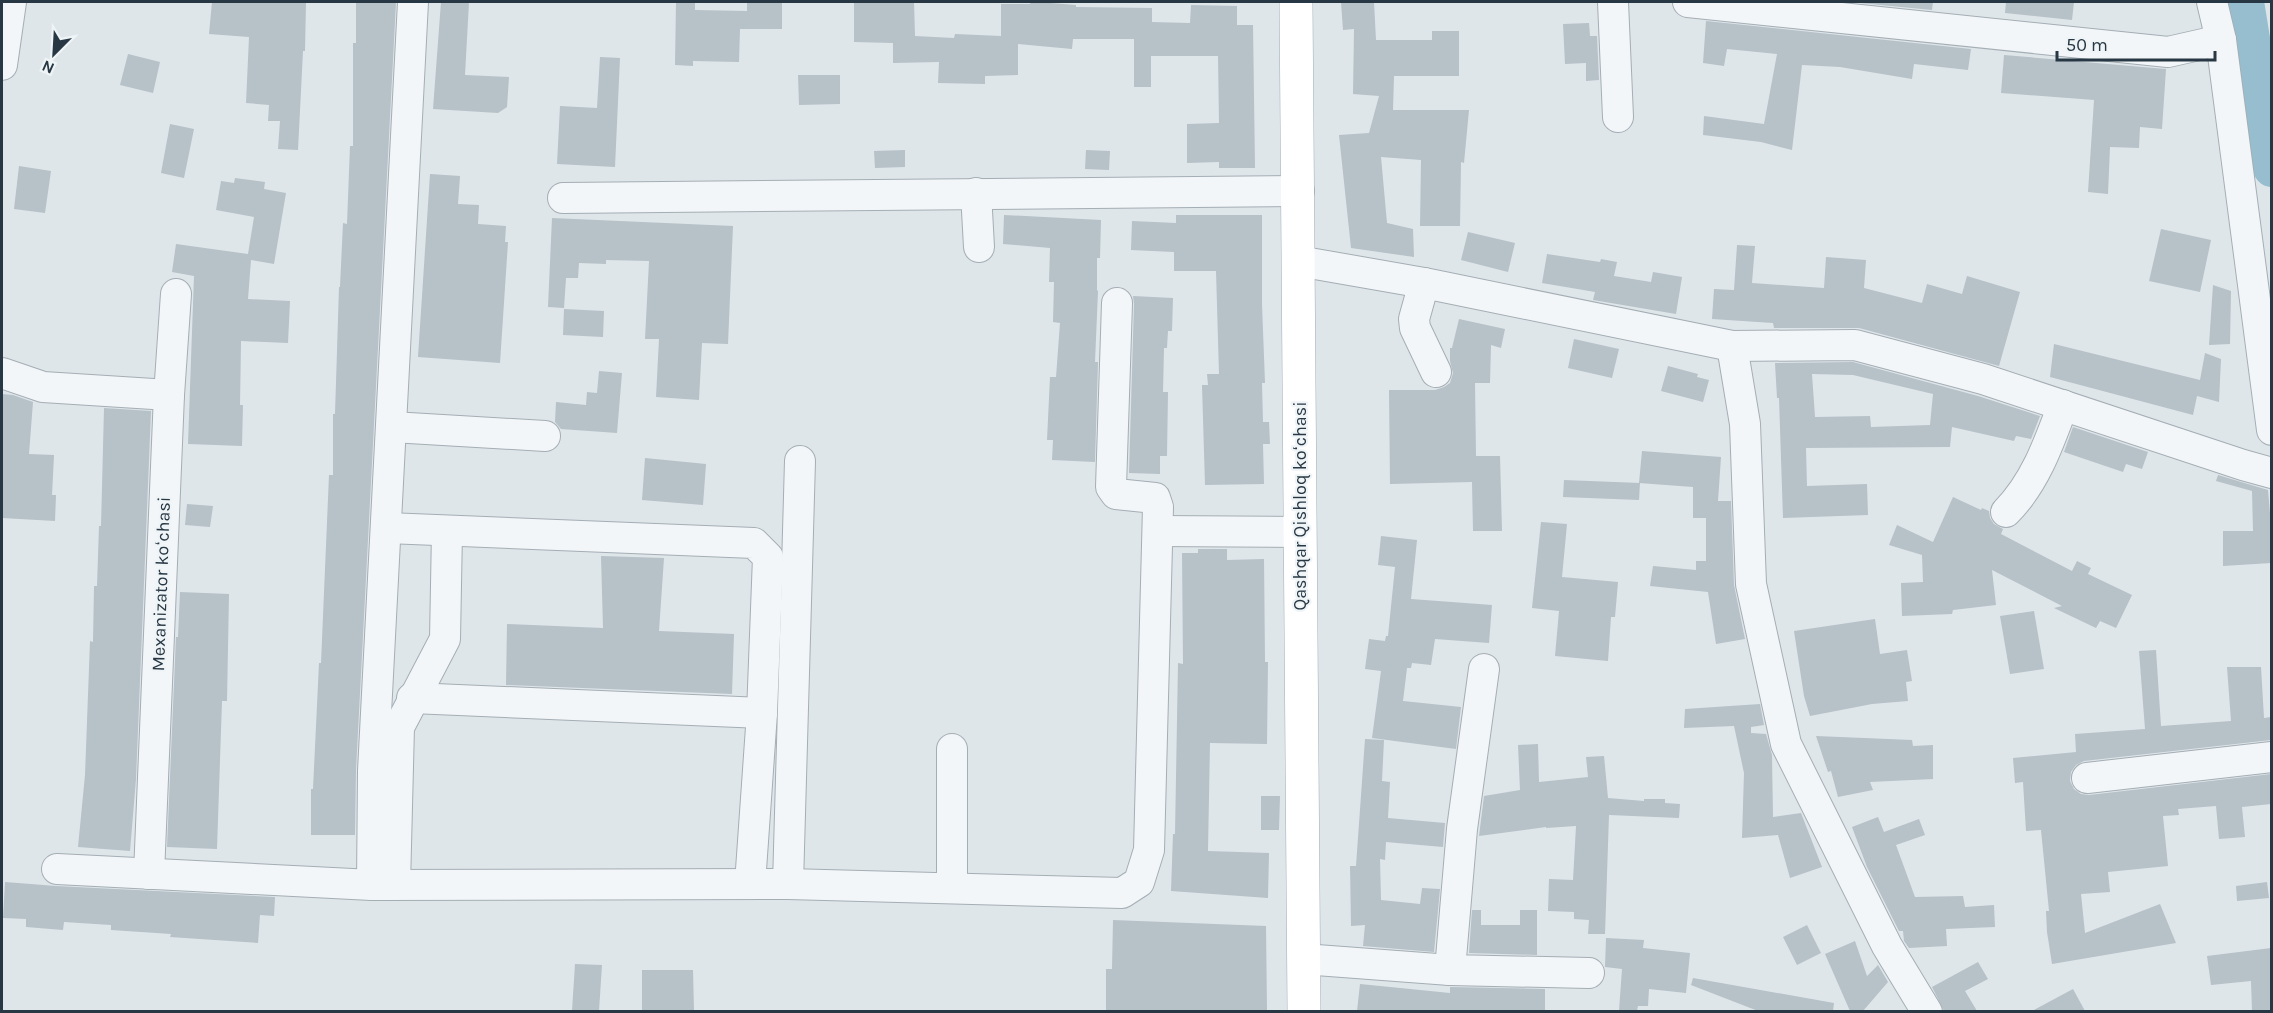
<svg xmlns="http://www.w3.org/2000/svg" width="2273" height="1013" viewBox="0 0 2273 1013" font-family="Karla,sans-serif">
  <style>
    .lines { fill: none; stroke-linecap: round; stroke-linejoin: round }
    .river { stroke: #97bece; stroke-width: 38 }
    .building { fill: #b6c1c8; fill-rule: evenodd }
    .minor-casing { stroke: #a4aeb5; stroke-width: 32 }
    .major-casing { stroke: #9eadb7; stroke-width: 34 }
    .minor { stroke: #f3f6f8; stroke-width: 30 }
    .major { stroke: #fff; stroke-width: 33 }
    .labels { text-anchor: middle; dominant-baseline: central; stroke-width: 4.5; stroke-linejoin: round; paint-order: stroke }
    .street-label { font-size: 18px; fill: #273743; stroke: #eff4f7 }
  </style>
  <rect width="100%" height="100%" fill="#dfe6ea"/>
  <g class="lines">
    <path class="river" d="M 2245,2 L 2272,168"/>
  </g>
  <g class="building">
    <path d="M 212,2 L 306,2 L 305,51 L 303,51 L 298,150 L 278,149 L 280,121 L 268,121 L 269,105 L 246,103 L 249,37 L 209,34 Z"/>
    <path d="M 356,2 L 396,2 L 356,770 L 355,835 L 311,835 L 311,789 L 313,789 L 319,663 L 321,663 L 329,475 L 333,475 L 333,414 L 335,414 L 339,287 L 340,287 L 343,223 L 347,224 L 350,146 L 353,146 L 353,43 L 356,43 Z"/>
    <path d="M 441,2 L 469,2 L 465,75 L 509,77 L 507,107 L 498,113 L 433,109 Z"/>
    <path d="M 676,2 L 695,2 L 695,10 L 747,11 L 747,2 L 782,2 L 782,29 L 740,29 L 739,62 L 693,61 L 693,66 L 675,65 Z"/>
    <path d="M 854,2 L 914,2 L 915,36 L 954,38 L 955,34 L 1001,36 L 1001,4 L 1030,4 L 1031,2 L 1038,2 L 1076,5 L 1076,7 L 1152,8 L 1152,22 L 1190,23 L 1191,5 L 1237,6 L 1237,25 L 1253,25 L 1255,168 L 1219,168 L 1219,162 L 1187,163 L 1187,124 L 1219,123 L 1218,56 L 1151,56 L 1151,87 L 1134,87 L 1134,39 L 1073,39 L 1072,49 L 1018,44 L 1018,75 L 985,76 L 985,84 L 938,83 L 939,62 L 893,63 L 893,43 L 854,42 Z"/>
    <path d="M 1341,2 L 1374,2 L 1376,40 L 1432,40 L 1432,31 L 1459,31 L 1459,76 L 1394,76 L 1393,110 L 1469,110 L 1464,163 L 1461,162 L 1460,226 L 1420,226 L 1421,160 L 1381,157 L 1387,223 L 1413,229 L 1414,257 L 1351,248 L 1339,135 L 1369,133 L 1379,96 L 1353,94 L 1354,29 L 1343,30 Z"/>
    <path d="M 1850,2 L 1933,2 L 1932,10 Z"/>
    <path d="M 2006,2 L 2074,2 L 2072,20 L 2005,13 Z"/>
    <path d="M 1706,21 L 1971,49 L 1968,70 L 1914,64 L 1912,79 L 1840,67 L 1802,65 L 1792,150 L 1761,142 L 1703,135 L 1704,116 L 1764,124 L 1777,54 L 1727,49 L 1724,66 L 1703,63 Z"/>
    <path d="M 1589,23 L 1590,36 L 1597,36 L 1599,80 L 1586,81 L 1586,63 L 1565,64 L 1563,24 Z"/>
    <path d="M 128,54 L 160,62 L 153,93 L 120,85 Z"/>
    <path d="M 2004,55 L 2166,69 L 2162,129 L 2140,127 L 2139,148 L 2110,147 L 2108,194 L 2088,192 L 2094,100 L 2001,93 Z"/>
    <path d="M 600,57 L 620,58 L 615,167 L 557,164 L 560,106 L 597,108 Z"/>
    <path d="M 798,75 L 840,75 L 840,104 L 799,105 Z"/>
    <path d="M 170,124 L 194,129 L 184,178 L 161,173 Z"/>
    <path d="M 905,150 L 905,167 L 875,168 L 874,151 Z"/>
    <path d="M 1086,150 L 1110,151 L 1109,170 L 1085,169 Z"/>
    <path d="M 19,166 L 51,171 L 45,213 L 14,209 Z"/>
    <path d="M 430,174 L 460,176 L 458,204 L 479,205 L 478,224 L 506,226 L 505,242 L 508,242 L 500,363 L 418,357 Z"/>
    <path d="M 235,178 L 265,182 L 264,189 L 286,193 L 274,264 L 251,260 L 248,299 L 290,301 L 288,343 L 241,341 L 240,405 L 243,405 L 242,446 L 188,444 L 194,276 L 172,272 L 176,244 L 248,254 L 254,217 L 216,210 L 221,181 L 234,183 Z"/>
    <path d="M 1004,215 L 1101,220 L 1100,258 L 1097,258 L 1097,290 L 1098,291 L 1095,362 L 1098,362 L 1095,462 L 1052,460 L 1053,440 L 1047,440 L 1050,377 L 1056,377 L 1060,323 L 1053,322 L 1054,282 L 1049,282 L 1050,248 L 1003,244 Z"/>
    <path d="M 1176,215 L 1262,215 L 1262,304 L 1265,383 L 1262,383 L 1263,422 L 1269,422 L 1270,444 L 1263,444 L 1264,484 L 1205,485 L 1202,385 L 1208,385 L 1207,374 L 1219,374 L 1216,271 L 1174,271 L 1174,252 L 1131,250 L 1132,221 L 1176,223 Z"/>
    <path d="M 552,218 L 733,226 L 728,344 L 702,343 L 699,400 L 656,397 L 659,339 L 645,339 L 649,261 L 606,260 L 606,264 L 579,263 L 578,278 L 566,278 L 564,308 L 548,307 Z"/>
    <path d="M 2161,229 L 2211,240 L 2200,292 L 2149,281 Z"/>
    <path d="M 1468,232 L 1515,243 L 1508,272 L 1461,260 Z"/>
    <path d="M 1737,245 L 1755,246 L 1752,283 L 1824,288 L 1826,257 L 1866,260 L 1864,288 L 1922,303 L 1927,284 L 1962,294 L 1967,276 L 2020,292 L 1999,366 L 1859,328 L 1774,328 L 1773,323 L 1712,319 L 1714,289 L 1734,290 Z"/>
    <path d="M 1547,254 L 1600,262 L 1601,259 L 1617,262 L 1614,276 L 1651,282 L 1653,272 L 1682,277 L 1676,314 L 1593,300 L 1595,292 L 1542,283 Z"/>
    <path d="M 2213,285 L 2231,291 L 2230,344 L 2209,345 Z"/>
    <path d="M 1133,296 L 1173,298 L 1172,331 L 1168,331 L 1167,348 L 1164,348 L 1163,392 L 1168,392 L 1167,456 L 1160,456 L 1160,474 L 1129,473 L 1134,304 Z"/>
    <path d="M 564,309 L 604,311 L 603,337 L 563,335 Z"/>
    <path d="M 1459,319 L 1505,329 L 1501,348 L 1491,345 L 1490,383 L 1475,383 L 1476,456 L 1500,456 L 1502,531 L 1473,531 L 1472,482 L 1390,484 L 1389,390 L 1435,390 L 1444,387 L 1450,383 L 1453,373 L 1450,361 L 1450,348 L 1452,348 Z"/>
    <path d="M 1574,339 L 1619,349 L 1612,378 L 1568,368 Z"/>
    <path d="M 2054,344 L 2200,380 L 2205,353 L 2221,359 L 2219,402 L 2197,396 L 2193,415 L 2050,377 Z"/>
    <path d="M 1853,362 L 1978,396 L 2040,416 L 2031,439 L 2016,436 L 2014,441 L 1952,427 L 1950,447 L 1806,448 L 1807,486 L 1867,484 L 1868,515 L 1783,518 L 1779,398 L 1777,398 L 1775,363 ZM 1812,374 L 1853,375 L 1933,394 L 1930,425 L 1871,427 L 1870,416 L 1815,417 Z"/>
    <path d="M 1668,366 L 1698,374 L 1697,377 L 1709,380 L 1703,402 L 1661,391 Z"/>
    <path d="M 599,371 L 622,373 L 617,433 L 561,429 L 555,422 L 556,402 L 586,405 L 587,392 L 597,393 Z"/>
    <path d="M 2,394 L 13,395 L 33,402 L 29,454 L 54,455 L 52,495 L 56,495 L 55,521 L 2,518 Z"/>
    <path d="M 104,408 L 151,411 L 136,779 L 130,851 L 78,847 L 85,775 L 90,641 L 93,642 L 94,586 L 97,586 L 99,526 L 101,526 Z"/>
    <path d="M 2073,427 L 2148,452 L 2142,469 L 2126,464 L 2123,472 L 2064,452 Z"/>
    <path d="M 1642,451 L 1721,457 L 1718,501 L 1731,501 L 1734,585 L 1745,639 L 1716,644 L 1708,592 L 1650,586 L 1653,566 L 1696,570 L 1696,561 L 1706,561 L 1706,518 L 1693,518 L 1693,487 L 1639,483 Z"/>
    <path d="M 645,458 L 706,464 L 703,505 L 642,500 Z"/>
    <path d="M 2218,475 L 2268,490 L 2271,525 L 2271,563 L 2223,566 L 2223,531 L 2253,531 L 2252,491 L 2216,481 Z"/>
    <path d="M 1564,480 L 1640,483 L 1639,500 L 1563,497 Z"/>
    <path d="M 1953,497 L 1981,510 L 1982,508 L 1989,511 L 1990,518 L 1994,524 L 2003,529 L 2001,534 L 2072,571 L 2077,561 L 2091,568 L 2088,574 L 2132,595 L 2116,628 L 2100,621 L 2096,628 L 2054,608 L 2062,606 L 1992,570 L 1996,605 L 1953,610 L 1952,614 L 1902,616 L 1901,583 L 1923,582 L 1922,555 L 1889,545 L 1897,525 L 1933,542 Z"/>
    <path d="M 187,504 L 213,506 L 210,527 L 185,525 Z"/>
    <path d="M 1541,522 L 1567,524 L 1562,577 L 1618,582 L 1615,617 L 1611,617 L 1608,661 L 1555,656 L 1559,611 L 1532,608 Z"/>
    <path d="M 1381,536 L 1417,540 L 1411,599 L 1492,605 L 1489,643 L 1435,639 L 1431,665 L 1412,663 L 1411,668 L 1407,668 L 1403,701 L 1461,707 L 1456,749 L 1372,738 L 1381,671 L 1365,669 L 1369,639 L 1385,641 L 1386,636 L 1388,636 L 1395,567 L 1378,565 Z"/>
    <path d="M 1198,549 L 1227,549 L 1227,560 L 1264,559 L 1265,662 L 1268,662 L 1267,744 L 1210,743 L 1208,851 L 1269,853 L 1268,898 L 1171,891 L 1173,834 L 1175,834 L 1178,663 L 1183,664 L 1182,553 L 1198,553 Z"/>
    <path d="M 601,556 L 664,558 L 659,631 L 734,634 L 732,694 L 506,685 L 507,624 L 603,628 Z"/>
    <path d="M 180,592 L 229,594 L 227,701 L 222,701 L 217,849 L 167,847 L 176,637 L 178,637 Z"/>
    <path d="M 2034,611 L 2044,669 L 2010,674 L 2000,616 Z"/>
    <path d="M 1875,619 L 1880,654 L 1907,650 L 1912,681 L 1906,682 L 1908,701 L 1872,704 L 1810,716 L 1804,696 L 1794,631 Z"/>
    <path d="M 2156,650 L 2161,726 L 2231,721 L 2227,667 L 2261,667 L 2264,718 L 2271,717 L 2271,740 L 2084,761 L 2076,765 L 2071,772 L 2070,781 L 2074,789 L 2081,794 L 2089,795 L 2271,774 L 2271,804 L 2242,807 L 2245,837 L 2219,839 L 2216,806 L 2178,809 L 2179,815 L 2163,816 L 2168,866 L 2108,872 L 2110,892 L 2081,894 L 2085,933 L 2160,904 L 2176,943 L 2052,964 L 2047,932 L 2046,911 L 2049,911 L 2041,830 L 2026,831 L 2023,782 L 2015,783 L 2013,758 L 2076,752 L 2075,734 L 2145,729 L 2139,651 Z"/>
    <path d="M 1760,704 L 1764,725 L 1751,727 L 1751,733 L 1766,734 L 1772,755 L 1773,817 L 1801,813 L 1822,867 L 1790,878 L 1778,835 L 1742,838 L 1744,773 L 1734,726 L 1684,728 L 1685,709 Z"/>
    <path d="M 1816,736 L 1912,740 L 1913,746 L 1933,745 L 1933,779 L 1870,782 L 1873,790 L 1838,797 L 1831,771 L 1828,772 Z"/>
    <path d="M 1365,739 L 1384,740 L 1382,781 L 1390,782 L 1388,818 L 1445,823 L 1443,847 L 1386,842 L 1385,860 L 1380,859 L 1381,900 L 1420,904 L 1422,888 L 1440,889 L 1434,952 L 1363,946 L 1365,925 L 1351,926 L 1350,866 L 1356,866 Z"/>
    <path d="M 1538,744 L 1539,782 L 1588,777 L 1586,757 L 1604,756 L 1608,798 L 1644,801 L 1644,799 L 1665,799 L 1665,803 L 1680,804 L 1679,818 L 1609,815 L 1605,934 L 1588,934 L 1589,920 L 1574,919 L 1574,912 L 1548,911 L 1549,879 L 1573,880 L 1576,826 L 1546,828 L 1546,827 L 1479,836 L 1484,796 L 1520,790 L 1518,745 Z"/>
    <path d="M 1261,796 L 1280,796 L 1279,830 L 1261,830 Z"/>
    <path d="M 1878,817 L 1884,832 L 1919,819 L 1925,835 L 1896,845 L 1915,897 L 1963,896 L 1965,907 L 1994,905 L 1995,927 L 1946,929 L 1947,946 L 1909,948 L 1904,941 L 1903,931 L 1899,931 L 1867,867 L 1852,827 Z"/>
    <path d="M 5,882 L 56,886 L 275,897 L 274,916 L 260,915 L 258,943 L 170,937 L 171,934 L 111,930 L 111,925 L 64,922 L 63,930 L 26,927 L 26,919 L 3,918 Z"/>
    <path d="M 2267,882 L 2269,898 L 2237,901 L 2236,886 Z"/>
    <path d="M 1472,910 L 1481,910 L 1481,925 L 1520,925 L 1520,910 L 1537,910 L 1537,955 L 1469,953 Z"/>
    <path d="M 1113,920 L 1266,926 L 1267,1011 L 1106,1011 L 1106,969 L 1112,969 Z"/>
    <path d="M 1807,925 L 1821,953 L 1797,965 L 1783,937 Z"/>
    <path d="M 1606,938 L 1644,940 L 1643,948 L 1690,953 L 1686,993 L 1649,989 L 1648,1006 L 1638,1006 L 1637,1011 L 1619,1011 L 1622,969 L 1605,967 Z"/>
    <path d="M 1855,941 L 1867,976 L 1878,965 L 1888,982 L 1863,1011 L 1850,1011 L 1825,954 Z"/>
    <path d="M 2271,948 L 2271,1011 L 2252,1011 L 2251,981 L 2211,985 L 2207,956 Z"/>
    <path d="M 1978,962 L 1988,979 L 1965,991 L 1977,1011 L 1944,1011 L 1932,987 Z"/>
    <path d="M 575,964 L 602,965 L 599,1011 L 572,1011 Z"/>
    <path d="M 642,970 L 693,970 L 694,1011 L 642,1011 Z"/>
    <path d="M 1693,978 L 1834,1003 L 1833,1011 L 1758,1011 L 1691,985 Z"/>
    <path d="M 1360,984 L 1450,993 L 1450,987 L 1545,989 L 1545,1011 L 1357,1011 Z"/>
    <path d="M 2073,989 L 2085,1011 L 2032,1011 Z"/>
  </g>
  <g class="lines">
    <defs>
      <g id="minor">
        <path d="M 1613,2 L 1618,117"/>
        <path d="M 1688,2 L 2168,52 L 2221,40"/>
        <path d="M 2212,2 L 2221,40 L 2272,430"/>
        <path d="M 2,65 L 11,2"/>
        <path d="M 976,193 L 979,247"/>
        <path d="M 563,198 L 1299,191"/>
        <path d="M 1298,261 L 1424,283 L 1732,346 L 1855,345 L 1983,379 L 2243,465 L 2272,473"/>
        <path d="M 1424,283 L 1414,319 L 1415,328 L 1436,372"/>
        <path d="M 1732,346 L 1745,424 L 1751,584 L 1786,744 L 1887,946 L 1927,1012"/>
        <path d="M 2,373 L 43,387 L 169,395"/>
        <path d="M 392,427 L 545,436"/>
        <path d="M 2006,512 C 2035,483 2049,443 2063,405"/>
        <path d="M 387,528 L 754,543 L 768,557 L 762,713 L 750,884"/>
        <path d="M 1159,531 L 1300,532"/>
        <path d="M 1484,669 L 1462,829 L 1450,970 L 1589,973"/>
        <path d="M 412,698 L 762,713"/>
        <path d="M 2087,778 L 2272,757"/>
        <path d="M 57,869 L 372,885 L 373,771 L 413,2"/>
        <path d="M 149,874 L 169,395 L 176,294"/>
        <path d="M 788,884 L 800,461"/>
        <path d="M 372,885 L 788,884 L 1122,893 L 1139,882 L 1149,850 L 1158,507 L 1155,498 L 1116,494 L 1111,487 L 1117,303"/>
        <path d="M 395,885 L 399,727 L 445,639 L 447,531"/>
        <path d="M 952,888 L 952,749"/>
        <path d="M 1303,959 L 1450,970"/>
      </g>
      <path id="major" d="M 1296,2 L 1304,1012"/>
    </defs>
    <use href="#minor" class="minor-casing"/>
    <use href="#major" class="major-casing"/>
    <use href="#minor" class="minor"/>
    <use href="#major" class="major"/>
  </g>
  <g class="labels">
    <g class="street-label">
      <text transform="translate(1300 506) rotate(-90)">Qashqar Qishloq koʻchasi</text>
      <text transform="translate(161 584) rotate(-88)">Mexanizator koʻchasi</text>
    </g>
  </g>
  <rect width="2273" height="1013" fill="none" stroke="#273743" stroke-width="6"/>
  <g transform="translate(54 54) rotate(204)" stroke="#eff4f7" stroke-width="4.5" paint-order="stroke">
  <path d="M0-4.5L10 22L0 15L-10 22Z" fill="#273743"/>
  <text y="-9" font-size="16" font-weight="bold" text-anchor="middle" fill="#273743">N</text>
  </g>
  <path d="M2057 51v9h158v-9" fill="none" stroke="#273743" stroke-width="3"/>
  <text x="2066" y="51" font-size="18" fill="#273743" stroke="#eff4f7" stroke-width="4.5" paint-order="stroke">50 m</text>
</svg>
